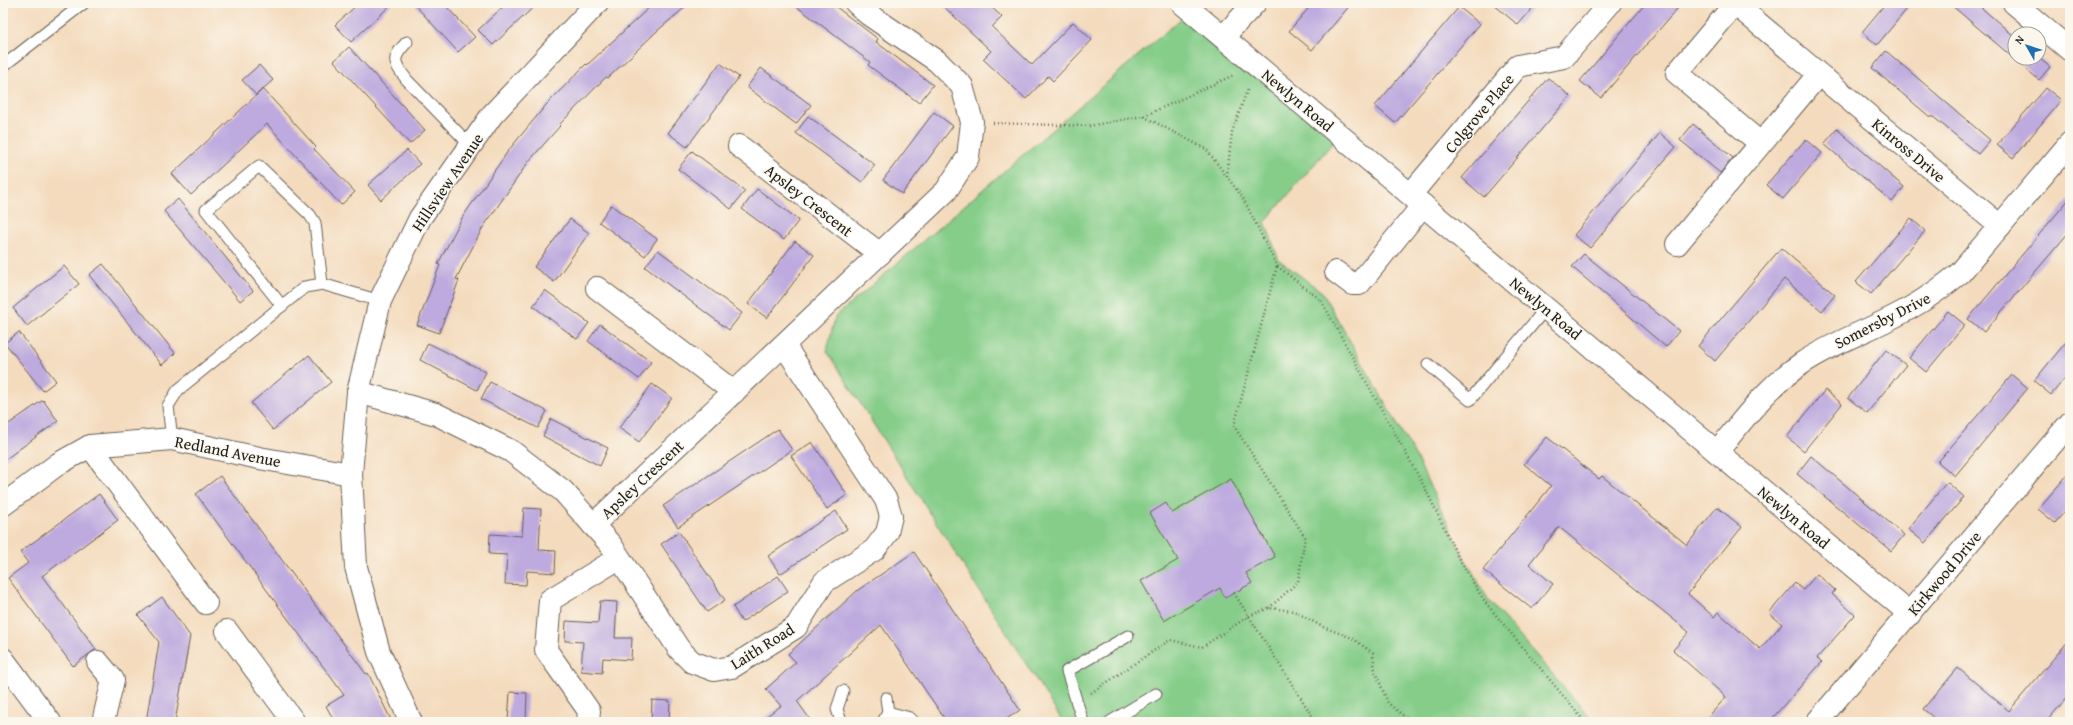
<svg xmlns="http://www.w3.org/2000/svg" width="2073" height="725" viewBox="0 0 2073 725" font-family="'Gentium Book Plus',serif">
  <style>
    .green { fill: #85cd89; stroke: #507452 }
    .building { fill: #beaadf }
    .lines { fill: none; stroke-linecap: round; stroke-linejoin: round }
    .service-casing { stroke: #685f55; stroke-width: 13 }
    .minor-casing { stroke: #685f55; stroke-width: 24 }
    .tertiary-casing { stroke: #685f55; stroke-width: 24 }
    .path { stroke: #685f55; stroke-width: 2.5; stroke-dasharray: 1 3; stroke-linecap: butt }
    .service { stroke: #fff; stroke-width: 11 }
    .minor { stroke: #fff; stroke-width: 22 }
    .tertiary { stroke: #fff; stroke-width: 22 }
    .labels { text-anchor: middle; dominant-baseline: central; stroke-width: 3; stroke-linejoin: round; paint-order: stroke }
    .street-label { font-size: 16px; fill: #1c1c1c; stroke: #fbf7ec }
  </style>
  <rect width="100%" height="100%" fill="#fbf7ec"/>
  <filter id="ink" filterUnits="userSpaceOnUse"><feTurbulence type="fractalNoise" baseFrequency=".025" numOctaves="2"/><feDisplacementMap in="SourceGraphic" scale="8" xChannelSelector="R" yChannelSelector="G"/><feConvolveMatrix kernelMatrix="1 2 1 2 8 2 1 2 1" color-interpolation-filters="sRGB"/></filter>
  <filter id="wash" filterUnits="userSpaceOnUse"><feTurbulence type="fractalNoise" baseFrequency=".012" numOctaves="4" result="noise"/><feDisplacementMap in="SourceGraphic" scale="16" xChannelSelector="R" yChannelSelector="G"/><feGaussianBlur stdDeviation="0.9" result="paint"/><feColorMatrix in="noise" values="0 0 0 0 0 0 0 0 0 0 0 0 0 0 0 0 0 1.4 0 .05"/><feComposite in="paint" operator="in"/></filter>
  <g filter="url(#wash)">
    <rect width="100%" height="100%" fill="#f4dbbe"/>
    <path class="green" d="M 1184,16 L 1335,140 L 1265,222 L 1279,260 L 1322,292 L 1417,459 L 1463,555 L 1489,601 L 1594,722 L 1063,722 L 827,351 L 835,317 Z"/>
    <g id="blocks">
      <g class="building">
        <path d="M 359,3 L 393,3 L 351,42 L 335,25 Z"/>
        <path d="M 413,3 L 443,3 L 475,37 L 458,52 Z"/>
        <path d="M 507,3 L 538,3 L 493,45 L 478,30 Z"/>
        <path d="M 654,3 L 690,3 L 656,32 L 608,78 L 606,77 L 559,125 L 560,126 L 529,161 L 482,229 L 456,279 L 459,280 L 439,333 L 417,325 L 440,265 L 438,264 L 462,218 L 508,151 L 546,105 L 586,64 L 587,65 Z"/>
        <path d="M 792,3 L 831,3 L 878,39 L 876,42 L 933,85 L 919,103 L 868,65 L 870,62 Z"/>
        <path d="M 940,3 L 987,3 L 1002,17 L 992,27 L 1032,65 L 1073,22 L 1092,40 L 1053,81 L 1048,76 L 1026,99 L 983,59 L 991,51 Z"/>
        <path d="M 1313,3 L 1352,3 L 1312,50 L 1289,31 Z"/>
        <path d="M 1492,3 L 1537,3 L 1518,25 Z"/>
        <path d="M 1646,3 L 1682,3 L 1601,98 L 1580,81 Z"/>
        <path d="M 1886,3 L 1912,3 L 1877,45 L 1862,32 Z"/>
        <path d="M 1949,3 L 1976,3 L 2015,37 L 2015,58 L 2039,58 L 2050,67 L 2039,80 Z"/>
        <path d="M 1459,7 L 1480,24 L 1395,123 L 1375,106 Z"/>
        <path d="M 349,47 L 425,130 L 410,144 L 334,61 Z"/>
        <path d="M 1886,51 L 1990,140 L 1978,154 L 1931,115 L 1930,117 L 1872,68 Z"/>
        <path d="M 720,63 L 739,77 L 687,147 L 668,133 Z"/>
        <path d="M 259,65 L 273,80 L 256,95 L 242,80 Z"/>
        <path d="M 761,68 L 811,105 L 796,124 L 747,87 Z"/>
        <path d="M 1548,78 L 1570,96 L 1484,197 L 1462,178 Z"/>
        <path d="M 2046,88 L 2061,100 L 2013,158 L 1997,145 Z"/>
        <path d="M 263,89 L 316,147 L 314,149 L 355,192 L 341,205 L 267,124 L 191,195 L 172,174 Z"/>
        <path d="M 934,112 L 953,126 L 902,194 L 883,180 Z"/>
        <path d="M 808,116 L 875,165 L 862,182 L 796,133 Z"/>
        <path d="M 1693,124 L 1733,158 L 1720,173 L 1680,140 Z"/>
        <path d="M 1837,129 L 1904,187 L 1892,202 L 1824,144 Z"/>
        <path d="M 1660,133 L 1676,147 L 1590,248 L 1574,235 Z"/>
        <path d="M 1806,139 L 1822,153 L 1783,199 L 1766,185 Z"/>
        <path d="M 407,150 L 420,164 L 381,200 L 368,185 Z"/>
        <path d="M 692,151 L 745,191 L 731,209 L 678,169 Z"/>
        <path d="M 757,189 L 799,220 L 784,240 L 742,209 Z"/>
        <path d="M 2070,198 L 2070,231 L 1984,332 L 1968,319 Z"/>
        <path d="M 178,199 L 253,291 L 240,301 L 164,211 Z"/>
        <path d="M 611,205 L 657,239 L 645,256 L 599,222 Z"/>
        <path d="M 1911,218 L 1925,231 L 1871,294 L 1856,282 Z"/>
        <path d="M 570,219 L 589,233 L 554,282 L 534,267 Z"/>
        <path d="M 795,241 L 814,255 L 767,318 L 748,304 Z"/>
        <path d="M 1781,248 L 1835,295 L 1822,311 L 1784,279 L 1715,361 L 1698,346 Z"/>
        <path d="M 658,250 L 742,313 L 729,330 L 645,267 Z"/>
        <path d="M 1584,254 L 1679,331 L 1666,347 L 1572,267 Z"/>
        <path d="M 103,264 L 175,353 L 162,365 L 89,275 Z"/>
        <path d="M 64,266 L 79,284 L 27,326 L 13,308 Z"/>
        <path d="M 545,290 L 589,323 L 577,339 L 533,306 Z"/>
        <path d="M 1948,311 L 1965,325 L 1926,372 L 1909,358 Z"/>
        <path d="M 600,324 L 651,362 L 639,379 L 588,341 Z"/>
        <path d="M 19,332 L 56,381 L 43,391 L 5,343 Z"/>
        <path d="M 2070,337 L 2070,372 L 2051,395 L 2034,381 Z"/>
        <path d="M 428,343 L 486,372 L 477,390 L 420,360 Z"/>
        <path d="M 1886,350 L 1906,365 L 1867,413 L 1848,398 Z"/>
        <path d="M 309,355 L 331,382 L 273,430 L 251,403 Z"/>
        <path d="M 2012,375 L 2028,388 L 1955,476 L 1938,462 Z"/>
        <path d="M 490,382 L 547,411 L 538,428 L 481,399 Z"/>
        <path d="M 652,384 L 672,398 L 639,442 L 619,428 Z"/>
        <path d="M 1825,390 L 1842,404 L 1804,451 L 1787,437 Z"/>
        <path d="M 43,400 L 58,421 L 3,461 L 3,428 Z"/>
        <path d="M 551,419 L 608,448 L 600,466 L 543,436 Z"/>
        <path d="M 778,429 L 792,450 L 678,527 L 663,506 Z"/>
        <path d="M 1547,437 L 1599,479 L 1602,476 L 1687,545 L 1717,507 L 1742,527 L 1688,594 L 1714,617 L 1718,612 L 1760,649 L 1782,624 L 1769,613 L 1795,583 L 1803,590 L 1817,574 L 1835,590 L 1832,594 L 1855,615 L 1817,658 L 1822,662 L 1769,722 L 1704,722 L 1726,697 L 1673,650 L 1689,632 L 1559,527 L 1529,564 L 1553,584 L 1532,609 L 1483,570 L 1551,486 L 1524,464 Z"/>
        <path d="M 812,442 L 847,495 L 827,509 L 791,456 Z"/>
        <path d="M 1811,456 L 1904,535 L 1891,551 L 1797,474 Z"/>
        <path d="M 2070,472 L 2070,505 L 2055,523 L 2038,509 Z"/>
        <path d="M 220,476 L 366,674 L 368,673 L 392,722 L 335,722 L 326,706 L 344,695 L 196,494 Z"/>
        <path d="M 1231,479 L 1275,557 L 1246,573 L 1252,583 L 1225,598 L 1220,588 L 1164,621 L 1141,581 L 1178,560 L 1150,513 L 1166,503 L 1172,513 Z"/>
        <path d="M 1947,482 L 1964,497 L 1925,543 L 1908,529 Z"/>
        <path d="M 99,494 L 118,520 L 42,576 L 96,649 L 73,666 L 8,578 L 28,563 L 20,552 Z"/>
        <path d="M 524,508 L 541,509 L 539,550 L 556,551 L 555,573 L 527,571 L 526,585 L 505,584 L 507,555 L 489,554 L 490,534 L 522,536 Z"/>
        <path d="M 836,511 L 847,529 L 780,574 L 768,556 Z"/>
        <path d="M 679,532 L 725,600 L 707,612 L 661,544 Z"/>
        <path d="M 914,552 L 1020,710 L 1002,722 L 947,722 L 881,625 L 797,701 L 812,722 L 758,722 L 781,706 L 766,689 L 796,662 L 788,654 L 858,590 Z"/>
        <path d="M 778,576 L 788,591 L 742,622 L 733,607 Z"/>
        <path d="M 162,597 L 190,636 L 175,722 L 146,722 L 159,642 L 138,615 Z"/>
        <path d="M 600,601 L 617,602 L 615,638 L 632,638 L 631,660 L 603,658 L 602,673 L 581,671 L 583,642 L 565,641 L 566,621 L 598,623 Z"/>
        <path d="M 2070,639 L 2070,694 L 2046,722 L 1939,722 L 1923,709 L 1958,668 L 2009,711 Z"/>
        <path d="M 510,692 L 527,693 L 526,722 L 508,722 Z"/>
        <path d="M 652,700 L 670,701 L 669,722 L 651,722 Z"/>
      </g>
    </g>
  </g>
  <g filter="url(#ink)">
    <use href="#blocks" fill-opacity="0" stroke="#685f55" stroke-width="1"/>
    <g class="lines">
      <defs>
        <g id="service">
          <path d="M 407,42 C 391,59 393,62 407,80 L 471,146"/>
          <path d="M 3,66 L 84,3"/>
          <path d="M 282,306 L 206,210 L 259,166 L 310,215 L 315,223 L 322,284"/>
          <path d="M 1428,364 L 1470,400 L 1546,308"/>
          <path d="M 172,439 L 168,406 L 178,390 L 305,287 L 322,284 L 380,301"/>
          <path d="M 886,698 L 888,712"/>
          <path d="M 841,722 L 837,709 L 843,691"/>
          <path d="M 883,722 L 888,712 L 910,718 L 914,722"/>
          <path d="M 1083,722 L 1067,671 L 1128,636"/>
          <path d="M 1110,722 L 1156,694"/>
        </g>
        <g id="minor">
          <path d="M 1182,3 L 1910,614"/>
          <path d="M 1734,3 L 2000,226"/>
          <path d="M 2014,3 L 2070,50"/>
          <path d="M 1735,4 L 1677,73 L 1760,143"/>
          <path d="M 1223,37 L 1255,3"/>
          <path d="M 739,146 L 880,254"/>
          <path d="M 1411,194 L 1518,66 L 1564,57 L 1610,3"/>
          <path d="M 1677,244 L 1818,75"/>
          <path d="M 1336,272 L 1352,284 L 1359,284 L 1423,205"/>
          <path d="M 597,288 L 734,392"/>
          <path d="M 358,392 L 436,414 L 511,451 L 563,491 L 593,525 L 946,191 L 968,157 L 972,122 L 962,86 L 937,61 L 868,14 L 856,3"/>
          <path d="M 90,446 L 206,603"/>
          <path d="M 1717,452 C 1742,421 1767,387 1801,364 C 1835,341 1874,329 1910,308 C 1928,298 1944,286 1960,273 L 2070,143"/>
          <path d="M 3,505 L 58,464 L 90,446 L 172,439 L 259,458 L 351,474"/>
          <path d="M 593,525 L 611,545 L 679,649 L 692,662 L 714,670 L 732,667 L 796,627 L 824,582 L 874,550 L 887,533 L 891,516 L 886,500 L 784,345"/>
          <path d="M 227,631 L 294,722"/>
          <path d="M 3,659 L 50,722"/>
          <path d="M 98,662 L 113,680 L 103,722"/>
          <path d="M 588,722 L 589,711 L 546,650 L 550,600 L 619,558"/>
        </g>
        <g id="tertiary">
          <path d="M 411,722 L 379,652 L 356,567 L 351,474 L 358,392 L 380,301 L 420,218 L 492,115 L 597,3"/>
          <path d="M 1817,722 L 2070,423"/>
        </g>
      </defs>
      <use href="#service" class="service-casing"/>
      <use href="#minor" class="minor-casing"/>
      <use href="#tertiary" class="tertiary-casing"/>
      <g class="path">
        <path d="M 1144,116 L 1234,75"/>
        <path d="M 993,123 L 1089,126 L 1143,116 L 1206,149 L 1243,198 L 1277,266 L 1321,300 L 1425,488 L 1459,559 L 1485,602 L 1585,722"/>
        <path d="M 1227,176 L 1232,132 L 1248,88"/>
        <path d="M 1234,593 L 1316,722"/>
        <path d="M 1269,608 L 1298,582 L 1305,537 L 1234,426 L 1277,266"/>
        <path d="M 1091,693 L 1170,640 L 1202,647 L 1249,616 L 1269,608 L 1294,611 L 1323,627 L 1352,638 L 1373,653 L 1375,671 L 1388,703 L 1411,722"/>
      </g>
      <use href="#service" class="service"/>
      <use href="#minor" class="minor"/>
      <use href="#tertiary" class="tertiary"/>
    </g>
  </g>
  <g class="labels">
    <g class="street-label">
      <text transform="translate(1298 100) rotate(40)">Newlyn Road</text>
      <text transform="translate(1479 113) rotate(-50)">Colgrove Place</text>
      <text transform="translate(1909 150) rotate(40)">Kinross Drive</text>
      <text transform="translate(447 182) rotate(-56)">Hillsview Avenue</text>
      <text transform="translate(809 200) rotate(38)">Apsley Crescent</text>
      <text transform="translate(1546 308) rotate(40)">Newlyn Road</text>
      <text transform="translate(1882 320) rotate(-27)">Somersby Drive</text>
      <text transform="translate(228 451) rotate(11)">Redland Avenue</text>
      <text transform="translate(642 479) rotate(-43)">Apsley Crescent</text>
      <text transform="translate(1794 517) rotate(40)">Newlyn Road</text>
      <text transform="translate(1944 573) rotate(-50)">Kirkwood Drive</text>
      <text transform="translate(762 646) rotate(-32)">Laith Road</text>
    </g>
  </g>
  <rect width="2073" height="725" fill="none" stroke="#fbf7ec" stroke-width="16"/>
  <g transform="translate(2027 46) rotate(309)"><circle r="19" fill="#fbf7ec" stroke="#a29f99"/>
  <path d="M0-3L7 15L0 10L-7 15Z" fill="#1f6fb2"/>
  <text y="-6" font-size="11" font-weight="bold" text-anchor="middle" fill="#1c1c1c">N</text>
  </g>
</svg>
